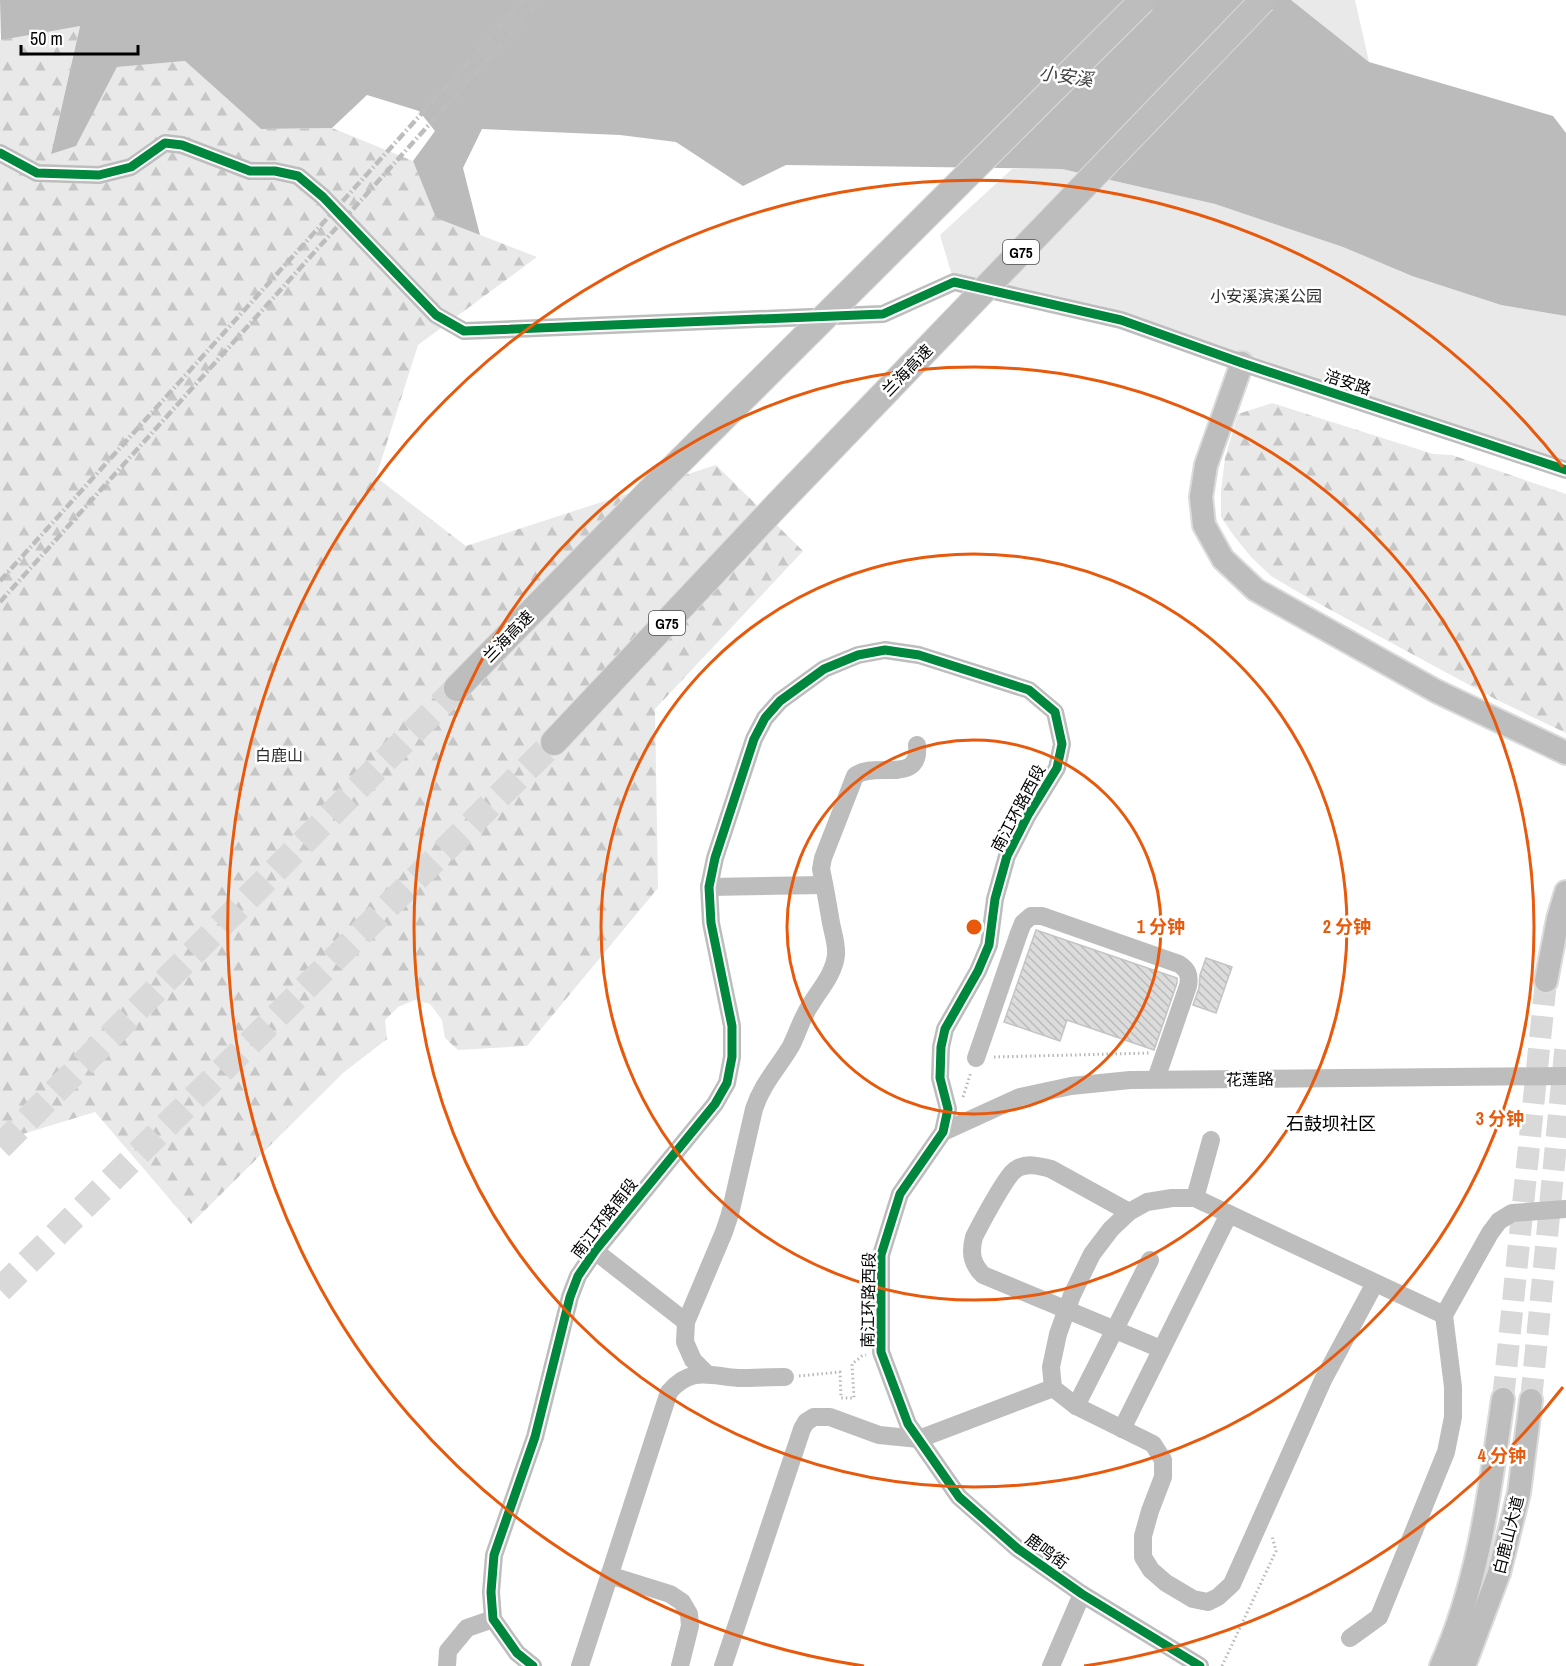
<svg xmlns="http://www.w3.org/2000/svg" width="1566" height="1666" viewBox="0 0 1566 1666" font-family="'Archivo Narrow','Noto Sans SC',sans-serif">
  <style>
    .forest { fill: url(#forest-firs) }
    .park { fill: #e9e9e9 }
    .water { fill: #bbb }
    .building { fill: url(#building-back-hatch); stroke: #c4c4c4; stroke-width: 1.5 }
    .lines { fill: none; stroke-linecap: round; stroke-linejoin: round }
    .major-tunnel { stroke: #d9d9d9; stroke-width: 22; stroke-dasharray: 22 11; stroke-linecap: butt }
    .highway-tunnel { stroke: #d9d9d9; stroke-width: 26; stroke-dasharray: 26 13; stroke-linecap: butt }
    .major-casing { stroke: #dbdbdb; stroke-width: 26 }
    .highway-casing { stroke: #dbdbdb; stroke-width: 28 }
    .path { stroke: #b8b8b8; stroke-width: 3; stroke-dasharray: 1.5 3; stroke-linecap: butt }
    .minor { stroke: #bdbdbd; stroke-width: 18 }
    .major { stroke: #bdbdbd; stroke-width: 22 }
    .highway { stroke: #bdbdbd; stroke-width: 26 }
    .rail { stroke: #bdbdbd; stroke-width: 4.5; stroke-dasharray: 9 3 1.5 3; stroke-linecap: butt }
    .highway-bridge-casing { stroke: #dbdbdb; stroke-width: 28; stroke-linecap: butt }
    .highway-bridge { stroke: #bdbdbd; stroke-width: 26 }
    .cycleway-casing { stroke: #fff; stroke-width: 13 }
    .cycleway { stroke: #00873e; stroke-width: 9 }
    .ring { fill: none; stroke: #e8590c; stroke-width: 3 }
    .labels { text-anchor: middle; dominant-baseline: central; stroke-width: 5; stroke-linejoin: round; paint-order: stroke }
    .shield { fill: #fff; stroke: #4c4c4c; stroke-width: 1.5 }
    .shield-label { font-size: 15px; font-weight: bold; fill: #000 }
    .park-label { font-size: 16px; fill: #2e2e2e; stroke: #fff }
    .street-label { font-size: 16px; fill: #000; stroke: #fff }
    .water-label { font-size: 18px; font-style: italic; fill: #3f3f3f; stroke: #fff }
    .neighbourhood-label { font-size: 18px; fill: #000; stroke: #fff }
    .centre { fill: #e8590c; stroke: #fff; stroke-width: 3 }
    .ring-label { font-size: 18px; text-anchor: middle; font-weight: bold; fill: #e8590c; stroke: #fff; stroke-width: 5; stroke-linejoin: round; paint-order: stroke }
  </style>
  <defs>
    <pattern id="forest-firs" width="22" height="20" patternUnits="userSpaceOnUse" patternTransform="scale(1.5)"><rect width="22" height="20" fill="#e9e9e9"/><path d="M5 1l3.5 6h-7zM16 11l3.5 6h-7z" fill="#c6c6c6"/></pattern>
    <pattern id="building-back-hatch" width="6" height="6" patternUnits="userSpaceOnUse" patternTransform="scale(1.5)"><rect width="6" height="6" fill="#dcdcdc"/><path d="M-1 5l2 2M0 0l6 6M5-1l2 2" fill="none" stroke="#bbb"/></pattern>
  </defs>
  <rect width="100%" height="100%" fill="#fff"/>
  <g class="forest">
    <path d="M 80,25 L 51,153 L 76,146 L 117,67 L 185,61 L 261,129 L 332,128 L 413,161 L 436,218 L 537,257 L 418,345 L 376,477 L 466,546 L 716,465 L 803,551 L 655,709 L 658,888 L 527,1046 L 458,1050 L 445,1038 L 442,1020 L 430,1004 L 415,1000 L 398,1007 L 385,1020 L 387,1039 L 343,1073 L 191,1224 L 95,1112 L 0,1141 L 0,40 Z"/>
    <path d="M 1272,403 L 1433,454 L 1452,455 L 1566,494 L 1566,733 L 1497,700 L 1303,595 L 1271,576 L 1251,557 L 1234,536 L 1221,517 L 1221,491 L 1225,458 L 1238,414 Z"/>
  </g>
  <g class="park">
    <path d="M 1291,0 L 1355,0 L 1369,62 Z"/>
    <path d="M 1012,169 L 1062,169 L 1215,204 L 1343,247 L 1412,276 L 1501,305 L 1566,316 L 1566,470 L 1242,363 L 954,282 L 940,235 Z"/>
  </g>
  <path class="water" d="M 0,0 L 1291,0 L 1369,62 L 1553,116 L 1566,133 L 1566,316 L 1501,305 L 1412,276 L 1343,247 L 1215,204 L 1062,169 L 786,165 L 743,186 L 676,142 L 620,135 L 482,129 L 463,168 L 480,235 L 436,218 L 413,161 L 435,131 L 419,111 L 367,95 L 332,128 L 261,129 L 185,61 L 117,67 L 76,146 L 51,154 L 80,26 L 1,40 Z"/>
  <g class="building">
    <path d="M 1036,930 L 1177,978 L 1177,983 L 1154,1050 L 1067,1020 L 1060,1041 L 1004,1022 Z"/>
    <path d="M 1206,958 L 1232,967 L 1216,1013 L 1193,1005 L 1199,988 L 1200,975 Z"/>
  </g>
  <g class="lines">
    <g class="major-tunnel">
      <path d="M 1503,1399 L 1546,981"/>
      <path d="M 1531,1400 L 1566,1042"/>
    </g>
    <g class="highway-tunnel">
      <path d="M 0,1147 L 457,688"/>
      <path d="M 0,1290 L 554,742"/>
    </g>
    <defs>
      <g id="major">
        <path d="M 1242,363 L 1206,465 L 1201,497 L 1204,525 L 1223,559 L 1256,590 L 1436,691 L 1566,753"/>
        <path d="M 1546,981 L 1558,919 L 1566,892"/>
        <path d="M 1441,1666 C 1479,1582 1490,1489 1503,1399"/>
        <path d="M 1464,1666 L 1499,1573 L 1519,1493 L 1531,1400"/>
      </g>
      <g id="highway">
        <path d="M 457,688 L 649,492"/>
        <path d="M 554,742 L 779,503"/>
      </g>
    </defs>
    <use href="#major" class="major-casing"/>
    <use href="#highway" class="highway-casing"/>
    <g class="path">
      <path d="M 994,1057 L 1150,1053"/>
      <path d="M 963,1097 L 971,1072"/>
      <path d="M 799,1376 L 840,1372 L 841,1398 L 854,1398 L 852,1364 L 862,1356 L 866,1355"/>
      <path d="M 1222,1666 L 1276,1551 L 1272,1536"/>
    </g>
    <g class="minor">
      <path d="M 0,153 L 37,173 L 99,175 L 131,167 L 165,143 L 182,145 L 250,171 L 275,171 L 298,176 L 323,197 L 436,315 L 464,331 L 883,314 L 954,282 L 1121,320 L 1242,363 L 1566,470"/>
      <path d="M 709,887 L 824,885"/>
      <path d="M 976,1058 L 1019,933 L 1023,923 L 1031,916 L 1042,916 L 1179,964 C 1188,970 1190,975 1188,986 L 1156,1079"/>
      <path d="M 943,1132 L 1020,1097 L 1071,1086 L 1130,1080 L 1566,1076"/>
      <path d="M 1195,1198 L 1211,1140"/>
      <path d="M 1129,1212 L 1051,1169 C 1040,1166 1025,1162 1015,1170 C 1006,1176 980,1225 974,1237 C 973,1241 972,1247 972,1251 C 972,1261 976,1268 983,1275 L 1161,1349"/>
      <path d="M 595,1251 L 686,1322"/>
      <path d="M 1375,1283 L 1323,1380 L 1232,1584 L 1218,1597 L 1208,1602 L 1193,1599 L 1166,1583 L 1151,1570 L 1143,1557 L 1143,1536 L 1150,1511 L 1163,1477 L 1163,1460 L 1153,1444 L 1076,1406 L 1053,1388 L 1051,1367 L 1058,1334 L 1072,1295 L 1092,1254 L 1111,1229 L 1129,1212 L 1147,1202 L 1172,1198 L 1195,1198 L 1444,1315"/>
      <path d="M 706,1373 L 693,1360 L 685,1342 L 686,1322 L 724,1232 L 730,1214 L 754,1109 C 762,1084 778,1068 791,1046 C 798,1032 802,1017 811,1004 C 820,989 834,974 836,955 C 837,945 833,933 831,923 C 828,905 825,887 821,869 L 823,858 L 855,776 C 874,760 921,786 917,745"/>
      <path d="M 1076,1406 L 1150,1260"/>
      <path d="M 1122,1429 L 1229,1214"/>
      <path d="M 609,1575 L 670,1594 L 682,1602 L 689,1614 L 690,1626 L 680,1666"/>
      <path d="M 1350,1638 L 1379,1617 L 1446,1452 L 1453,1417 L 1453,1387 L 1444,1315 L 1490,1233 L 1499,1221 L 1512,1213 L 1566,1209"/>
      <path d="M 447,1666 L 448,1651 L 467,1628 L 493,1619"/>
      <path d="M 533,1666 L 517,1653 L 493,1619 L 491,1592 L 494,1555 L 535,1437 L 570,1297 L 578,1276 L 595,1251 L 715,1104 L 727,1083 L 732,1057 L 732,1026 L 711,923 L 709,887 L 715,858 L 754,739 L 765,718 L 780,701 L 824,669 L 858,655 L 885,650 L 919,655 L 1029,690 L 1055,712 L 1062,744 L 1057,768 L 1028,815 L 1007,856 L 995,899 L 989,945 L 978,971 L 945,1029 L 941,1047 L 940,1078 L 948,1109 L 943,1132 L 900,1194 L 881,1255 L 881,1352 L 908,1424 L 959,1497 L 1018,1549 L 1082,1594 L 1200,1666"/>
      <path d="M 580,1666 L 669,1392 C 691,1366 710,1376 738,1378 C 754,1378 770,1377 785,1377"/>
      <path d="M 723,1666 L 802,1429 L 806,1422 L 814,1417 L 830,1417 L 879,1435 L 919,1439 L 1053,1388"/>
      <path d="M 1051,1666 L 1082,1594"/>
    </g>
    <use href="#major" class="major"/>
    <use href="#highway" class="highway"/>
    <g class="rail">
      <path d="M 0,581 L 524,0"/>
      <path d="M 0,602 L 541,0"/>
    </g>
    <defs>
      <g id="highway-bridge">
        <path d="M 649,492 L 1143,0"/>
        <path d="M 779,503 L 1263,0"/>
      </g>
    </defs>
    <use href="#highway-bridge" class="highway-bridge-casing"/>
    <use href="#highway-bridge" class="highway-bridge"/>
    <defs>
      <g id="cycleway">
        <path d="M 0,153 L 37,173 L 99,175 L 131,167 L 165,143 L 182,145 L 250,171 L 275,171 L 298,176 L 323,197 L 436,315 L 464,331 L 883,314 L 954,282 L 1121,320 L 1242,363 L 1566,470"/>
        <path d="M 533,1666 L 517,1653 L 493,1619 L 491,1592 L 494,1555 L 535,1437 L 570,1297 L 578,1276 L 595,1251 L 715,1104 L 727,1083 L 732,1057 L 732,1026 L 711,923 L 709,887 L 715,858 L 754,739 L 765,718 L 780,701 L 824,669 L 858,655 L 885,650 L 919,655 L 1029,690 L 1055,712 L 1062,744 L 1057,768 L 1028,815 L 1007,856 L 995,899 L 989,945 L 978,971 L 945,1029 L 941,1047 L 940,1078 L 948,1109 L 943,1132 L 900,1194 L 881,1255 L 881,1352 L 908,1424 L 959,1497 L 1018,1549 L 1082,1594 L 1200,1666"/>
      </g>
    </defs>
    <use href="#cycleway" class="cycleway-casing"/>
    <use href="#cycleway" class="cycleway"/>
  </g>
  <g class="ring">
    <circle cx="974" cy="927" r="187"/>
    <circle cx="974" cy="927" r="373"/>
    <circle cx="974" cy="927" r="560"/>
    <path d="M1563 1387A747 747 0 0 1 1084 1666M864 1666A747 747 0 1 1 1563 467"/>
  </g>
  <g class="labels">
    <g class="shield">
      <rect x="1003" y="240" width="36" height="24" rx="4.5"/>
      <rect x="649" y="611" width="36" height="24" rx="4.5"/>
    </g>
    <g class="shield-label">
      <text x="1021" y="252">G75</text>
      <text x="667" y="623">G75</text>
    </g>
    <g class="park-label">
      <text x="1266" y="296">小安溪滨溪公园</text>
      <text x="279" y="755">白鹿山</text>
    </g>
    <g class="street-label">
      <text transform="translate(907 370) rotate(-46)">兰海高速</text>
      <text transform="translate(1348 382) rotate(18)">涪安路</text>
      <text transform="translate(508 636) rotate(-46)">兰海高速</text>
      <text transform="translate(1018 808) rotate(-62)">南江环路西段</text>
      <text transform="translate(1250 1079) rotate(-1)">花莲路</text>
      <text transform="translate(604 1218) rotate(-52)">南江环路南段</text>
      <text transform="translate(868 1300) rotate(-89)">南江环路西段</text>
      <text transform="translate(1508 1535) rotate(-76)">白鹿山大道</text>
      <text transform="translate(1047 1551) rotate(36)">鹿鸣街</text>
    </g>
    <g class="water-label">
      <text transform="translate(1066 76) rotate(8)">小安溪</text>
    </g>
    <g class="neighbourhood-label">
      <text x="1331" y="1123">石鼓坝社区</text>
    </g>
  </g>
  <circle cx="974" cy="927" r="9" class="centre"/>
  <g class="ring-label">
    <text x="1161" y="933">1 分钟</text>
    <text x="1347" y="933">2 分钟</text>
    <text x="1500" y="1125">3 分钟</text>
    <text x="1502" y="1462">4 分钟</text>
  </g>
  <path d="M21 45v9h117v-9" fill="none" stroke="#000000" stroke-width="3"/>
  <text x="30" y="45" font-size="18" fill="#000000" stroke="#ffffff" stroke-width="4.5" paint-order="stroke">50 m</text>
</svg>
